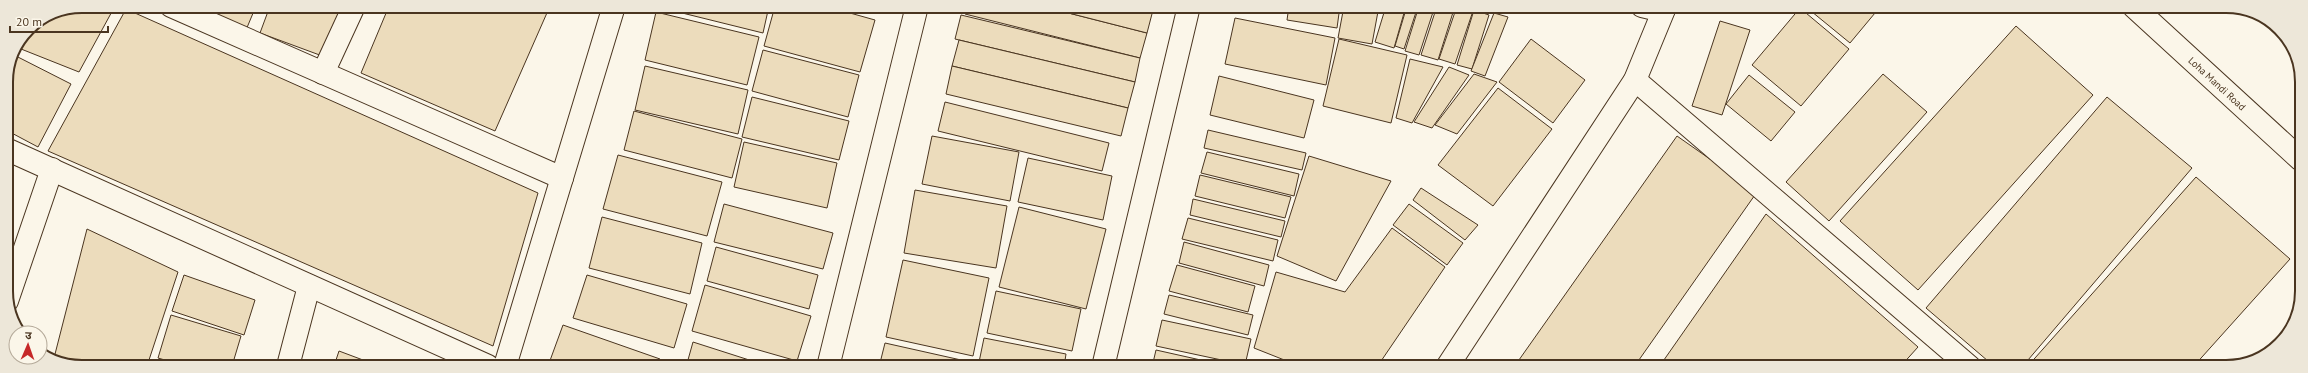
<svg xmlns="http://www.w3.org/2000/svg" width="2308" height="373" viewBox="0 0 2308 373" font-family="'PT Sans','Noto Sans Devanagari',sans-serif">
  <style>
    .building { fill: #ecdcbc; stroke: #4a3520 }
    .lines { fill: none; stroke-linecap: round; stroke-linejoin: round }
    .minor-casing { stroke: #4a3520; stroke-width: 24 }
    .minor { stroke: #fbf6e9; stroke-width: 22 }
    .labels { text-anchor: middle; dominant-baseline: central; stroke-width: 3; stroke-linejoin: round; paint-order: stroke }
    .street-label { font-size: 10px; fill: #4a3520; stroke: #fbf6e9 }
    .rim { fill: none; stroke: #4a3520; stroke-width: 2 }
  </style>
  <rect width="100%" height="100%" fill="#fbf6e9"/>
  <g class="building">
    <path d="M 82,6 L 115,6 L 79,72 L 16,47 L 29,28 L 53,12 Z"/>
    <path d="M 206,6 L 256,6 L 246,30 L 204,11 Z"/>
    <path d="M 270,6 L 344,6 L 325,57 L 260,33 Z"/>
    <path d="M 389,6 L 550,6 L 495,131 L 361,73 Z"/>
    <path d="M 662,6 L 769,6 L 763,33 L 662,8 Z"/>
    <path d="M 775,6 L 825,6 L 875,20 L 860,72 L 764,46 Z"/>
    <path d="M 852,6 L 876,6 L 875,12 Z"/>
    <path d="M 967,6 L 1041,6 L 1147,33 L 1140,58 L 965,14 Z"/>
    <path d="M 1041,6 L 1139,6 L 1153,10 L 1147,33 Z"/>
    <path d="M 1289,6 L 1340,6 L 1337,28 L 1287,20 Z"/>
    <path d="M 1344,6 L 1379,6 L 1372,44 L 1338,38 Z"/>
    <path d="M 1386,6 L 1406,6 L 1394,48 L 1375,42 Z"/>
    <path d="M 1407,6 L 1418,6 L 1404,49 L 1395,46 Z"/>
    <path d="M 1419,6 L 1435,6 L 1419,55 L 1405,51 Z"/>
    <path d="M 1437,6 L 1455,6 L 1438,60 L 1421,55 Z"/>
    <path d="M 1457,6 L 1473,11 L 1455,64 L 1439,59 Z"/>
    <path d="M 1806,7 L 1880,7 L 1850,43 Z"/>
    <path d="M 1800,8 L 1849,49 L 1801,106 L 1752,65 Z"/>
    <path d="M 126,9 L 538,193 L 493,346 L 48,151 Z"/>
    <path d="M 1474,10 L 1489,15 L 1472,69 L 1457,65 Z"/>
    <path d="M 656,12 L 759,37 L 747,85 L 645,60 Z"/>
    <path d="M 1494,13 L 1508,17 L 1485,76 L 1471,71 Z"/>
    <path d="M 961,15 L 1140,58 L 1135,82 L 955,39 Z"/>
    <path d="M 1235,18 L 1335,38 L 1326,85 L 1225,64 Z"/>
    <path d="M 1720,21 L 1750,30 L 1722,115 L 1692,106 Z"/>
    <path d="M 2016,26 L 2093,95 L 1918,290 L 1840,221 Z"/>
    <path d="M 1339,39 L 1407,55 L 1391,123 L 1323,106 Z"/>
    <path d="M 1531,39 L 1585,80 L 1553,123 L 1499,82 Z"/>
    <path d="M 959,40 L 1135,82 L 1128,108 L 952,66 Z"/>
    <path d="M 763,50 L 859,75 L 848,117 L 752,91 Z"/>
    <path d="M 12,54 L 71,84 L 38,147 L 6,130 L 6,82 Z"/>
    <path d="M 1410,59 L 1443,67 L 1412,123 L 1396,118 Z"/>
    <path d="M 645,66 L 748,90 L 738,134 L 635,110 Z"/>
    <path d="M 952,66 L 1128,108 L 1121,136 L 946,94 Z"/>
    <path d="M 1449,67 L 1469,75 L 1432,128 L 1414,122 Z"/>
    <path d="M 1474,74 L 1497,82 L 1457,134 L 1435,125 Z"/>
    <path d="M 1883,74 L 1927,112 L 1829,221 L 1786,182 Z"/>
    <path d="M 1749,75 L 1795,112 L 1771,141 L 1726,104 Z"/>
    <path d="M 1219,76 L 1314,100 L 1304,138 L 1210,115 Z"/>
    <path d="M 1498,88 L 1552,129 L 1493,206 L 1438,165 Z"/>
    <path d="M 752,97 L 849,121 L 839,160 L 742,137 Z"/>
    <path d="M 2107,97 L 2192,168 L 2022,367 L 1995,367 L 1926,308 Z"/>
    <path d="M 945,102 L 1109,143 L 1102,171 L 938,131 Z"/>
    <path d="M 634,111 L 742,139 L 732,178 L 624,150 Z"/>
    <path d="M 1208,130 L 1306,153 L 1302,170 L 1204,148 Z"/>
    <path d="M 932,136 L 1019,152 L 1010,201 L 922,184 Z"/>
    <path d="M 1677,136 L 1757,192 L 1634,367 L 1514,367 Z"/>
    <path d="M 744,142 L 837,163 L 827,208 L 734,187 Z"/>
    <path d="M 1207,152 L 1299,174 L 1294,196 L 1201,173 Z"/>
    <path d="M 618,155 L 722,182 L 707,236 L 603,209 Z"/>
    <path d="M 1309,156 L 1391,181 L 1336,281 L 1277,256 Z"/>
    <path d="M 1028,158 L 1112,176 L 1103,220 L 1018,202 Z"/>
    <path d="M 1200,175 L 1291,197 L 1285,218 L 1195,196 Z"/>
    <path d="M 2196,177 L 2290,259 L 2193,367 L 2027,367 Z"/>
    <path d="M 1421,188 L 1478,225 L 1465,240 L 1413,200 Z"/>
    <path d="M 915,190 L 1007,206 L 996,268 L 904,253 Z"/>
    <path d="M 7,193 L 13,197 L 7,218 Z"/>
    <path d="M 1193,199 L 1285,221 L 1281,237 L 1190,215 Z"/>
    <path d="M 724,204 L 833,233 L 823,269 L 714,242 Z"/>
    <path d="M 1409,204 L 1463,243 L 1447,265 L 1393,225 Z"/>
    <path d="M 1019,207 L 1106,229 L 1086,309 L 999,287 Z"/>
    <path d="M 1766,214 L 1918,347 L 1900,367 L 1659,367 Z"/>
    <path d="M 602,217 L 702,243 L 690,294 L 589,268 Z"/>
    <path d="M 1188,218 L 1278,240 L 1273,261 L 1182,239 Z"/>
    <path d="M 1392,228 L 1445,267 L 1377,367 L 1302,367 L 1254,348 L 1276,272 L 1345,292 Z"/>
    <path d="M 87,229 L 178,272 L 147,366 L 72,366 L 54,358 Z"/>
    <path d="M 1184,242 L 1269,265 L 1264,286 L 1179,263 Z"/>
    <path d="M 716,247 L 818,275 L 809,309 L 707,281 Z"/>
    <path d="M 903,260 L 989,278 L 973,356 L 886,337 Z"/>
    <path d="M 1177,265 L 1255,286 L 1248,312 L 1169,291 Z"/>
    <path d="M 184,275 L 255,300 L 244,335 L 172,311 Z"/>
    <path d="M 587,275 L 687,304 L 674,348 L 573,318 Z"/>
    <path d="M 705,285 L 811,316 L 797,361 L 692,331 Z"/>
    <path d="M 996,291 L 1081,309 L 1072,351 L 987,333 Z"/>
    <path d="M 1169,295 L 1253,315 L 1248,335 L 1164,314 Z"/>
    <path d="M 171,315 L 241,336 L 232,366 L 185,366 L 158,358 Z"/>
    <path d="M 1162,320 L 1251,339 L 1245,365 L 1156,346 Z"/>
    <path d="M 563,325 L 660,359 L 657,366 L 548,366 Z"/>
    <path d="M 984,338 L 1066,354 L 1064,367 L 978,367 Z"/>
    <path d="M 693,342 L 771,367 L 686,367 Z"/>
    <path d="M 885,343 L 970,362 L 969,367 L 879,367 Z"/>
    <path d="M 1156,350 L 1232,367 L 1152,367 Z"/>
    <path d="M 339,351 L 379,366 L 334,366 Z"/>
  </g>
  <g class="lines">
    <defs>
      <g id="minor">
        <path d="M 171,6 L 562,178"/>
        <path d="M 1642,6 L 1663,11"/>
        <path id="s1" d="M 2134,7 L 2301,160"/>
        <path d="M 323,73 L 354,6"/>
        <path d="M 1635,80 L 1970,367"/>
        <path d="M 6,149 L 488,366"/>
        <path d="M 7,301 L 52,169"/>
        <path d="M 288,366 L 309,286"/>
        <path d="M 505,366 L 614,6"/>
        <path d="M 828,367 L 917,6"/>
        <path d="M 1103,367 L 1189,6"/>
        <path d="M 1447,367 L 1635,80 L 1665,7"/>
      </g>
    </defs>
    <use href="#minor" class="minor-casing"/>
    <use href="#minor" class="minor"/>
  </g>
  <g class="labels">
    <g class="street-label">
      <text stroke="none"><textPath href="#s1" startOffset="113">Loha Mandi Road</textPath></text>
    </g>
  </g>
  <path d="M0 0H2308V373H0ZM82 13H2226A69 69 0 0 1 2295 82V291A69 69 0 0 1 2226 360H82A69 69 0 0 1 13 291V82A69 69 0 0 1 82 13Z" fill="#ede7d9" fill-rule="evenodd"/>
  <path class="rim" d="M82 13H2226A69 69 0 0 1 2295 82V291A69 69 0 0 1 2226 360H82A69 69 0 0 1 13 291V82A69 69 0 0 1 82 13Z"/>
  <g transform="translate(28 345) rotate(2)"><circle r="19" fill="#fbf6e9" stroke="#b4a999"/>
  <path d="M0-3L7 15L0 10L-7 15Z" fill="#c62828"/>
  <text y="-6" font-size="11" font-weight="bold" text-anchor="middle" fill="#4a3520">उ</text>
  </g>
  <path d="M10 26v6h98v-6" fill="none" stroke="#4a3520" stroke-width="2"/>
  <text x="16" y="26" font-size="12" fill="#4a3520" stroke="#fbf6e9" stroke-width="3" paint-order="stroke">20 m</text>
</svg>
